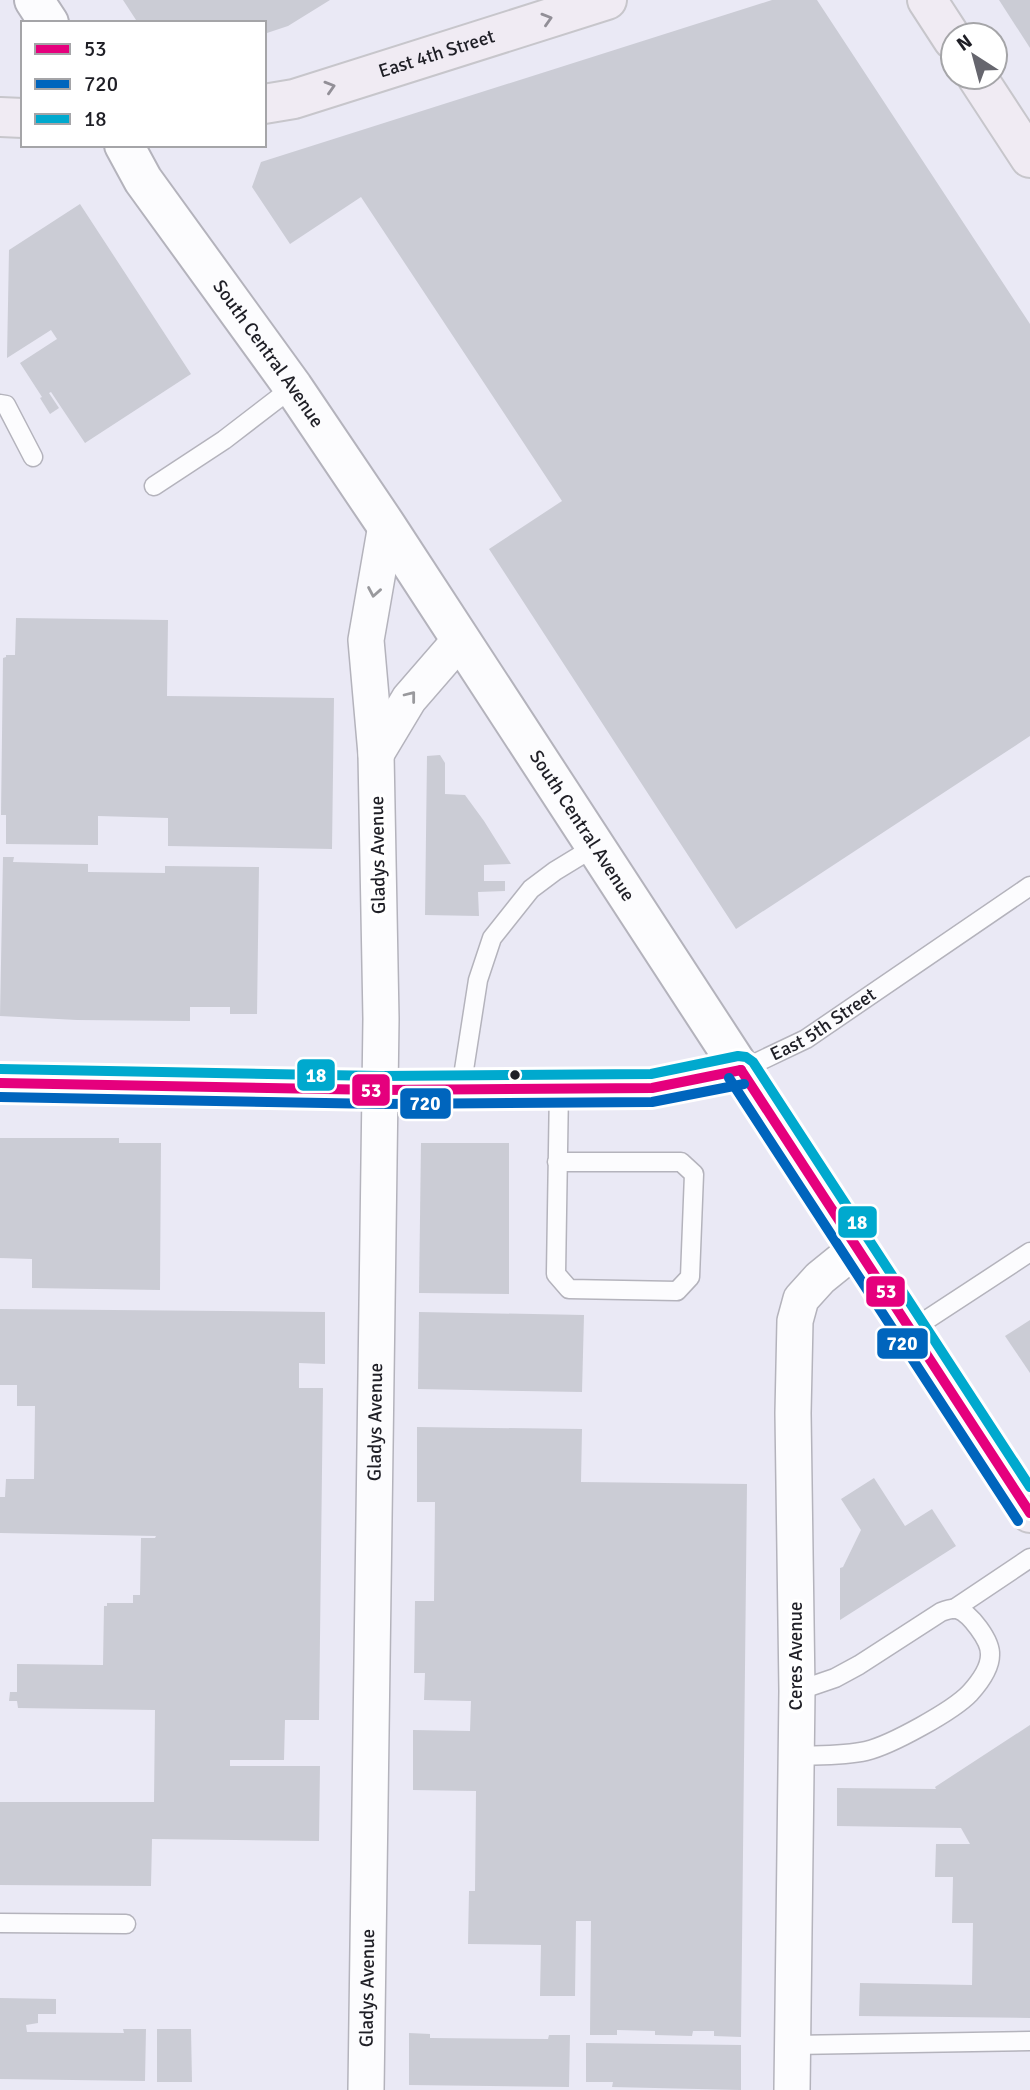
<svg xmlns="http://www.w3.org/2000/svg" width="1030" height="2090" viewBox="0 0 1030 2090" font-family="Signika,sans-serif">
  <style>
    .building { fill: #cbccd5 }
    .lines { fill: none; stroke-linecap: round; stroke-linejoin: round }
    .service-casing { stroke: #b4b3bc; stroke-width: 21 }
    .minor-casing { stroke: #b4b3bc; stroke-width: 38 }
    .secondary-casing { stroke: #b4b3bc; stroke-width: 42 }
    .primary-casing { stroke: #c7c6cb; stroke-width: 42 }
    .service { stroke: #fcfcfe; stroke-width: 18 }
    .minor { stroke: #fcfcfe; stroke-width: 35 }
    .secondary { stroke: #fcfcfe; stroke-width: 38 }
    .primary { stroke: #f0ebf3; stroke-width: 38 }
    .bus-1-casing { stroke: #fff; stroke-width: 16 }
    .bus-2-casing { stroke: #fff; stroke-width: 16 }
    .bus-3-casing { stroke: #fff; stroke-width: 16 }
    .bus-1 { stroke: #e5007d; stroke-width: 10 }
    .bus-2 { stroke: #0065bd; stroke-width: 10 }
    .bus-3 { stroke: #00a9ce; stroke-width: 10 }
    .oneway { stroke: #928f97 }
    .oneway2 { stroke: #99999d }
    .bus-dot { fill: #1f1f26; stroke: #fff; stroke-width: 2.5 }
    .labels { text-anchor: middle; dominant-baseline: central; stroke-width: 7; stroke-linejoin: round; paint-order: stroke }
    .street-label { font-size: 19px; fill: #1f1f26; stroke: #fff }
    .line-badge { stroke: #fff; stroke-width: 2.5 }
    .badge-label { font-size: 19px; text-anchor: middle; font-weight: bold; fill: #fff }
  </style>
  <rect width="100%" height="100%" fill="#eae9f5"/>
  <g class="building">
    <path d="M 123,0 L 330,0 L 288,26 L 264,34 L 264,23 L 138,23 Z"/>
    <path d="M 772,0 L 817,0 L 1030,324 L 1030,736 L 736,929 L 489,549 L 562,501 L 361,197 L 290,244 L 252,187 L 261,162 Z"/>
    <path d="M 999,0 L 1030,0 L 1030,48 Z"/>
    <path d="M 80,204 L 191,374 L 85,443 L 51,392 L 49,393 L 59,408 L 50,414 L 40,398 L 42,397 L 20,363 L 57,339 L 51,330 L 7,358 L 9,250 Z"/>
    <path d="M 16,618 L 168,620 L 167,696 L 334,698 L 332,849 L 168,846 L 168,818 L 98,816 L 98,845 L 6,844 L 6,815 L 1,815 L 3,658 L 6,657 L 6,655 L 15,655 Z"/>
    <path d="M 440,755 L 445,763 L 445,794 L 465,795 L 484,821 L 511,864 L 484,865 L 484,881 L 505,881 L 505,891 L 478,892 L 479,916 L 425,915 L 427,756 Z"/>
    <path d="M 3,857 L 14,857 L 13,862 L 88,864 L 88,872 L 165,873 L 165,866 L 259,867 L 257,1014 L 230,1014 L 230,1007 L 190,1007 L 190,1021 L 77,1020 L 0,1016 Z"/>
    <path d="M 0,1138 L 119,1138 L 119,1143 L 161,1143 L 160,1290 L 32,1288 L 32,1259 L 0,1258 Z"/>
    <path d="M 421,1143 L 509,1143 L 509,1294 L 419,1293 Z"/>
    <path d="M 0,1309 L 325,1312 L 325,1364 L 299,1363 L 299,1388 L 323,1388 L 319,1720 L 285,1720 L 284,1760 L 230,1760 L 230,1766 L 320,1766 L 319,1841 L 152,1839 L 151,1886 L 0,1885 L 0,1802 L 154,1802 L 155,1710 L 18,1708 L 17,1701 L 9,1701 L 10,1692 L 17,1692 L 17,1664 L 103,1665 L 104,1606 L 107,1606 L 107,1603 L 133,1603 L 133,1595 L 140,1595 L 141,1538 L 155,1538 L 156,1536 L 0,1533 L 0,1497 L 5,1497 L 6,1479 L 34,1479 L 35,1406 L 17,1406 L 17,1385 L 0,1385 Z"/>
    <path d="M 419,1312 L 584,1315 L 582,1392 L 418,1389 Z"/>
    <path d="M 1030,1320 L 1030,1373 L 1005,1336 Z"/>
    <path d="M 417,1427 L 582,1429 L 581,1482 L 747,1484 L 741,2037 L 714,2036 L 714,2031 L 693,2031 L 692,2036 L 655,2035 L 655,2031 L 617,2030 L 617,2035 L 590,2035 L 591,1921 L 576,1921 L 575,1996 L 540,1996 L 541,1945 L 468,1944 L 469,1891 L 475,1891 L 476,1791 L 413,1790 L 413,1730 L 470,1731 L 471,1701 L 424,1700 L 425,1673 L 414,1673 L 415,1601 L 434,1601 L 435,1502 L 417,1502 Z"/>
    <path d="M 874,1478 L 905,1526 L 932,1509 L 956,1546 L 840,1620 L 840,1568 L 843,1567 L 861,1530 L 841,1499 Z"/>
    <path d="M 1030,1725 L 1030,2018 L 859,2016 L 860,1983 L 972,1985 L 973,1923 L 952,1923 L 953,1877 L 935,1877 L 936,1844 L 970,1844 L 961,1828 L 837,1826 L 837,1788 L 936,1789 L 935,1787 Z"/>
    <path d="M 0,1998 L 56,1999 L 56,2014 L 38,2014 L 38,2023 L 26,2025 L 27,2032 L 124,2033 L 123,2029 L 146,2029 L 145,2081 L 0,2079 Z"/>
    <path d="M 157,2029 L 191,2029 L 192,2082 L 157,2082 Z"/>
    <path d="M 409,2033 L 430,2034 L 430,2038 L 548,2039 L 549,2035 L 570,2035 L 569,2087 L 409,2085 Z"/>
    <path d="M 586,2043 L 741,2045 L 741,2090 L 612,2087 L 613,2082 L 586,2082 Z"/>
  </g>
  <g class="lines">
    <defs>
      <g id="service">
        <path d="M 0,404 L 6,405 L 33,457"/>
        <path d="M 154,486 L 224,440 L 293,387"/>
        <path id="s1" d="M 741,1070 L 806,1039 L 1030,886"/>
        <path d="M 461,1089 L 478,980 L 492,938 L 531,889 L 555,871 L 596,846"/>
        <path d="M 557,1162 L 681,1162 L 694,1174 L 690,1277 L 677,1291 L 569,1289 L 556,1274 L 559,1088"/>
        <path d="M 911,1330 L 1030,1252"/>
        <path d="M 954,1609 L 1030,1558"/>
        <path d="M 796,1756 C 819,1755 844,1756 866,1751 C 891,1745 953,1711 970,1693 C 979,1683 990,1669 990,1655 C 991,1641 970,1613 957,1609 C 952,1608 946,1610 941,1612 L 859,1665 L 835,1678 L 797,1691"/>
        <path d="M 0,1923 L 126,1924"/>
        <path d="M 793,2045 L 1030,2041"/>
      </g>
      <g id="minor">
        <path d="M 376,754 L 409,699 L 461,639"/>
        <path id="s2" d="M 366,2090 L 381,1019 L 376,754 L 366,640 L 386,525"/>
        <path d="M 792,2090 L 797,1691 L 793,1413 L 795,1321 L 801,1299 L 820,1278 L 857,1248"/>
      </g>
      <g id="secondary">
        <path d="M 34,0 L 49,23"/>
        <path id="s3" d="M 124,145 L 143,180 L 293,387 L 386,525 L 741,1070"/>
      </g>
      <g id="primary">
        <path d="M 927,0 L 953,40"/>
        <path d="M 977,77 L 1030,158"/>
        <path id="s4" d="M 264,104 L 294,99 L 607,0"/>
        <path d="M 0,117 L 23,118"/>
        <path d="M 0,1083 L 381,1090 L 652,1088 L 741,1070 L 1030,1513"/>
      </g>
    </defs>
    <use href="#service" class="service-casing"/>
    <use href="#minor" class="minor-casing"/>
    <use href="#secondary" class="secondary-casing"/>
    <use href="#primary" class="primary-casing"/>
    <use href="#service" class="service"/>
    <use href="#minor" class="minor"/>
    <use href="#secondary" class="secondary"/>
    <use href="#primary" class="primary"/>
    <defs>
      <g id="bus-1">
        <path d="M 741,1070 L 1030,1513"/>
        <path d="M 0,1083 L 381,1090 L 652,1088 L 741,1070"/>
      </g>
      <g id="bus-2">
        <path d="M 729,1078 L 1018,1521"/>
        <path d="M 0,1097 L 381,1104 L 652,1102 L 744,1084"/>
      </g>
      <path id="bus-3" d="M 0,1069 L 381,1076 L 651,1074 L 738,1056 L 746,1057 L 753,1062 L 1030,1487"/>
    </defs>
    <use href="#bus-1" class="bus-1-casing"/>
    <use href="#bus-2" class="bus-2-casing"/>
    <use href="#bus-3" class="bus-3-casing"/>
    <use href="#bus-1" class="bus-1"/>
    <use href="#bus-2" class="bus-2"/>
    <use href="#bus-3" class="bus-3"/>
  </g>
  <defs><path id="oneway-chevron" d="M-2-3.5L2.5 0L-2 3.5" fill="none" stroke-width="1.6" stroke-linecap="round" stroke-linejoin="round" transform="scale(1.75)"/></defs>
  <g class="oneway">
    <use href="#oneway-chevron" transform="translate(547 19) rotate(-17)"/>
    <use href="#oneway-chevron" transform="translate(330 87) rotate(-17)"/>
  </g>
  <g class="oneway2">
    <use href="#oneway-chevron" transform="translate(374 592) rotate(100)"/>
    <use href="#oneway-chevron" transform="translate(411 696) rotate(-52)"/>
  </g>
  <circle class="bus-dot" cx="515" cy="1075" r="6"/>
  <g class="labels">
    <g class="street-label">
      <text stroke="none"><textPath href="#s4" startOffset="180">East 4th Street</textPath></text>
      <text stroke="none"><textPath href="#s3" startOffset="254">South Central Avenue</textPath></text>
      <text stroke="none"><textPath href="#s3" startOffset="821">South Central Avenue</textPath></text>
      <text transform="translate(378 855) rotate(-91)">Gladys Avenue</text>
      <text stroke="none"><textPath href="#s1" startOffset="94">East 5th Street</textPath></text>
      <text stroke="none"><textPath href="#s2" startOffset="668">Gladys Avenue</textPath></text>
      <text transform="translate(796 1656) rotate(-90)">Ceres Avenue</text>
      <text stroke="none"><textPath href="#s2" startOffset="102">Gladys Avenue</textPath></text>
    </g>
  </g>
  <g class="line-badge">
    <rect x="296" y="1058" width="40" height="34" rx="7" fill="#00a9ce"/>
    <rect x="351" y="1073" width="40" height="34" rx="7" fill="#e5007d"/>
    <rect x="399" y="1087" width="53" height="33" rx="7" fill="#0065bd"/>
    <rect x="837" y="1205" width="41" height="34" rx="7" fill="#00a9ce"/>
    <rect x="865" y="1275" width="41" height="33" rx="7" fill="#e5007d"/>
    <rect x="876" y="1327" width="53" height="33" rx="7" fill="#0065bd"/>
  </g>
  <g class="badge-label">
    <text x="316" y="1082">18</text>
    <text x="371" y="1097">53</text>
    <text x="425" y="1110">720</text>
    <text x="857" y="1229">18</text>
    <text x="886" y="1298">53</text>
    <text x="902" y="1350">720</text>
  </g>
  <rect x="21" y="21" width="245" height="126" fill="#ffffff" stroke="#a5a5a8" stroke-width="2"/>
  <rect x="35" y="44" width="35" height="10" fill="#e5007d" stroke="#a5a5a8" stroke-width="2"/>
  <text x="84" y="56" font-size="21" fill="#1f1f26">53</text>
  <rect x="35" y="79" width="35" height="10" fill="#0065bd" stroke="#a5a5a8" stroke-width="2"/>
  <text x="84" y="91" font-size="21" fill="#1f1f26">720</text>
  <rect x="35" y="114" width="35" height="10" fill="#00a9ce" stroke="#a5a5a8" stroke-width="2"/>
  <text x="84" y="126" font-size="21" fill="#1f1f26">18</text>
  <g transform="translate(974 56) rotate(324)"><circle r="33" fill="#ffffff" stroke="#a5a5a8" stroke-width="2"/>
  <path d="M0-5L12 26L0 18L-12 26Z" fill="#66666e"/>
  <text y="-10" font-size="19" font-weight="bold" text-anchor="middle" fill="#1f1f26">N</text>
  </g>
</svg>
